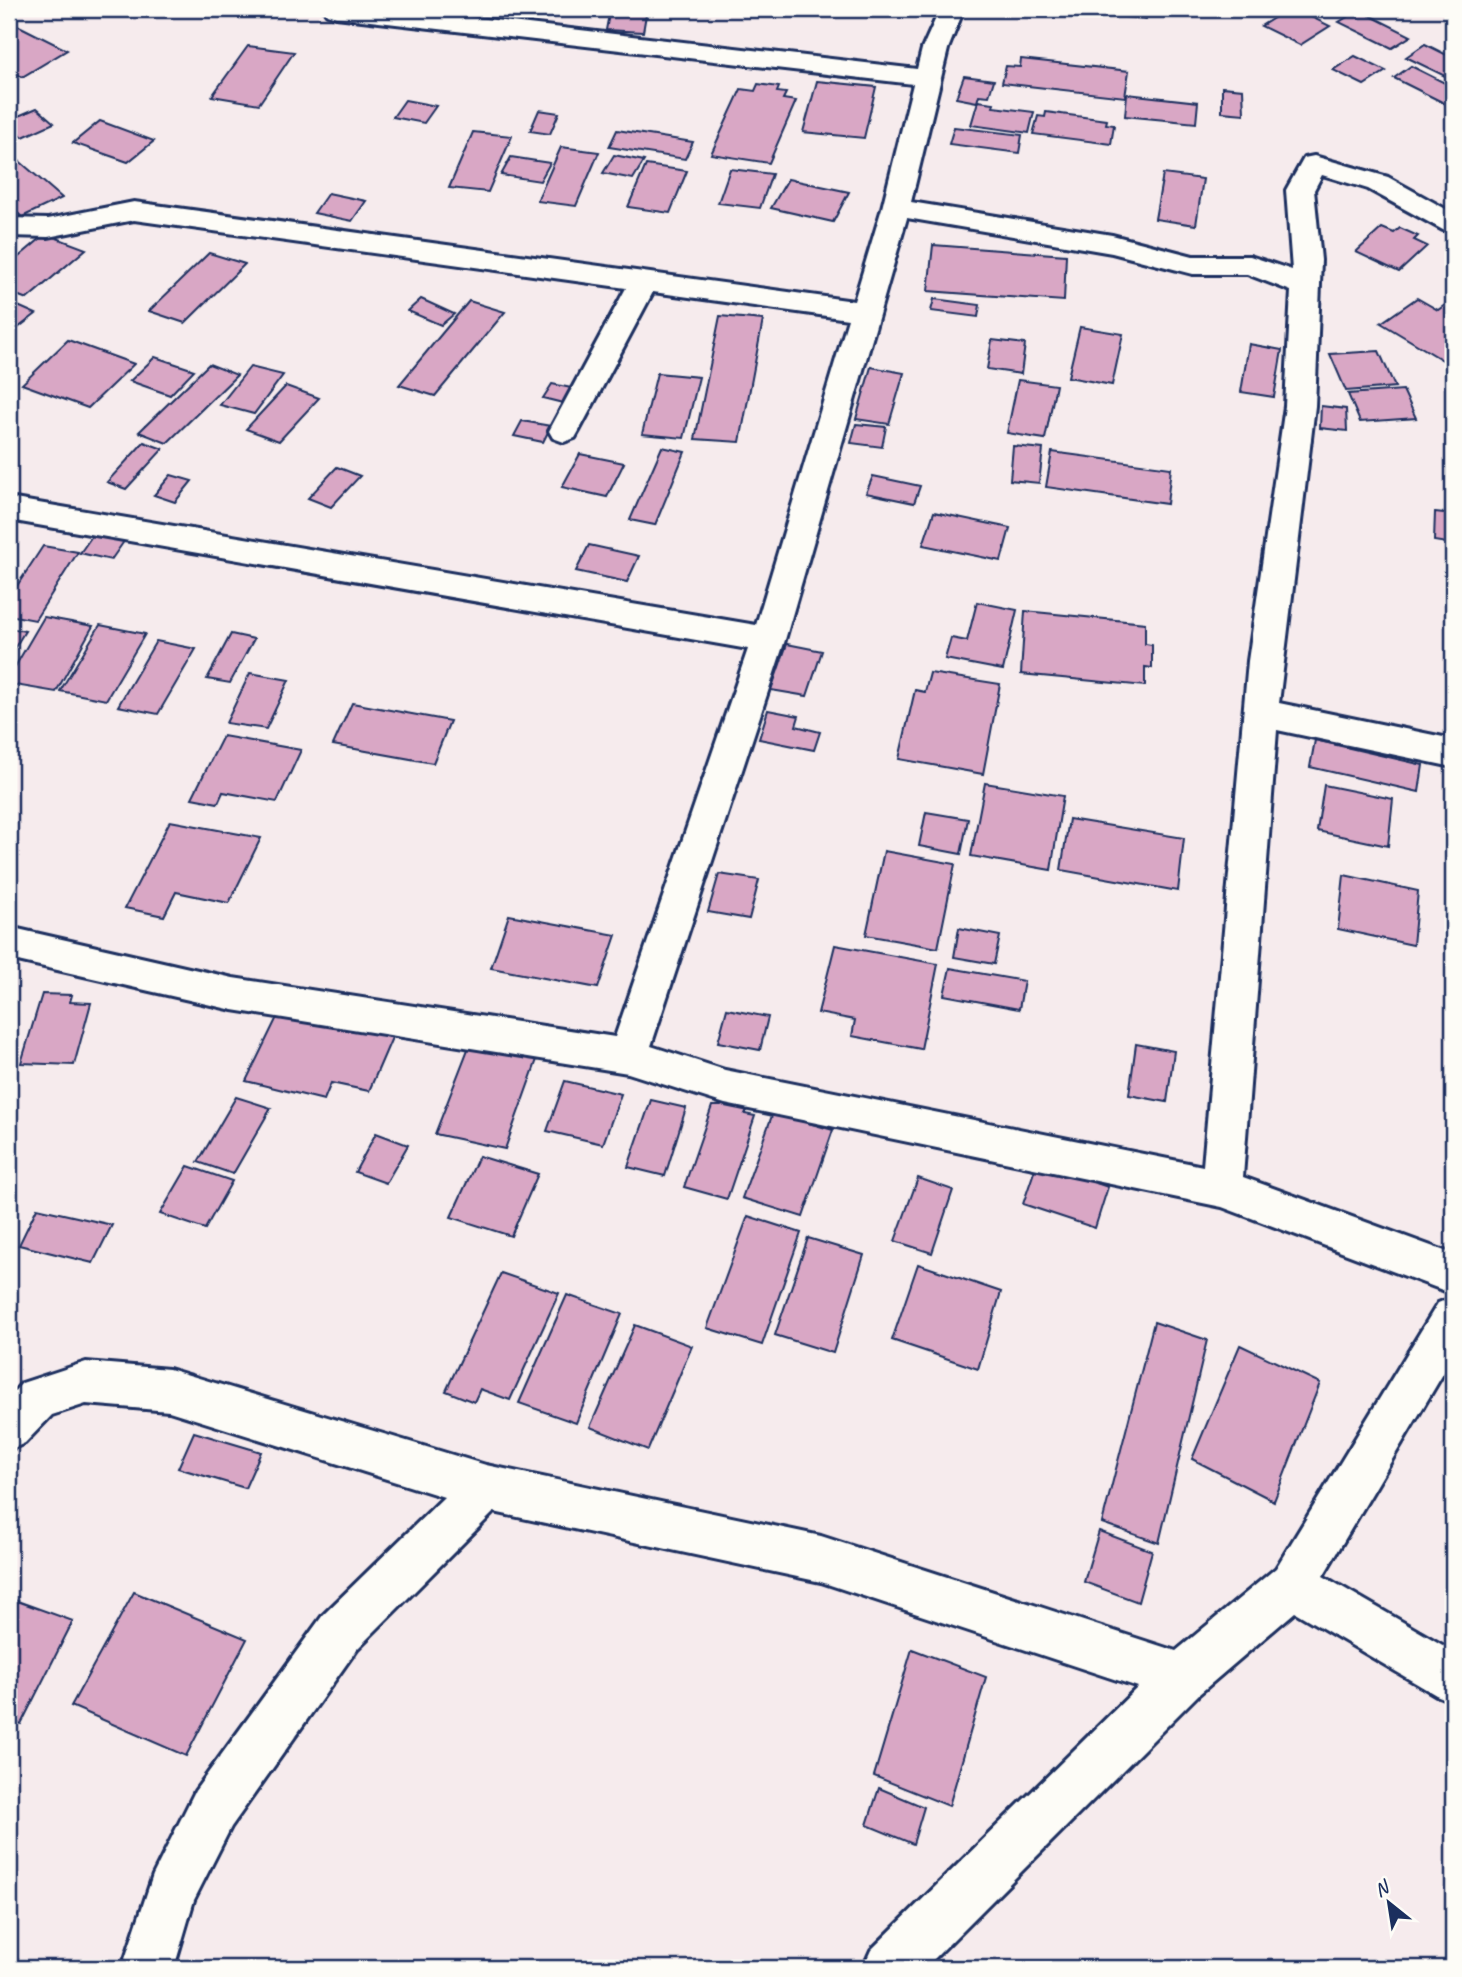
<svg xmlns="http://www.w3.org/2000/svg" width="1462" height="1977" viewBox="0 0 1462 1977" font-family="Caveat,sans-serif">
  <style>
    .building { fill: #d9a7c5; stroke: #1b2f5e; stroke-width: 2 }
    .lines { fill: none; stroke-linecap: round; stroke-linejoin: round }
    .street-casing { stroke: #1b2f5e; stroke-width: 6 }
    .street { fill: #fdfcf7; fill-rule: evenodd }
  </style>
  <rect width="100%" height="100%" fill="#f6ebed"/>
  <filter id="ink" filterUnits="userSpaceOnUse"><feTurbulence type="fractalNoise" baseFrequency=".0143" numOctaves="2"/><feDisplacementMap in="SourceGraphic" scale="14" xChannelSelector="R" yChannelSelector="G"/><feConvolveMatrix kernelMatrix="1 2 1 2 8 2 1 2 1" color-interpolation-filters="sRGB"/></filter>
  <g filter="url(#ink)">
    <g class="building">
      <path d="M 610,9 L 647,9 L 643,32 L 606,30 Z"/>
      <path d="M 1094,9 L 1148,9 L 1146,19 L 1093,14 Z"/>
      <path d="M 1288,9 L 1295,9 L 1330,26 L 1300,45 L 1261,26 Z"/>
      <path d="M 1359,10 L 1411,36 L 1392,48 L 1339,22 Z"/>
      <path d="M 19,26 L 67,50 L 22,77 L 9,70 L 9,32 Z"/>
      <path d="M 1425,44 L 1453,58 L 1453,80 L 1406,57 Z"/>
      <path d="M 248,46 L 294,52 L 259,104 L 212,96 Z"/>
      <path d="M 1355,56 L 1386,71 L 1364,85 L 1333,70 Z"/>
      <path d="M 1021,59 L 1129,71 L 1125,97 L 1002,83 L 1006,66 L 1020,67 Z"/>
      <path d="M 1411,66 L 1453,87 L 1453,104 L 1450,106 L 1394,78 Z"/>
      <path d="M 964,76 L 994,80 L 989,96 L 979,95 L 977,102 L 956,98 Z"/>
      <path d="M 817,81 L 876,87 L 864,138 L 803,132 Z"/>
      <path d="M 758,84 L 779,87 L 777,92 L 786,93 L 783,99 L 796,101 L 769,163 L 711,154 L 741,89 L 755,91 Z"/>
      <path d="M 1222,87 L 1243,89 L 1244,114 L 1222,112 Z"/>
      <path d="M 1127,94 L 1198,102 L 1196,123 L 1125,116 Z"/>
      <path d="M 405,100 L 436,106 L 424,123 L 393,117 Z"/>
      <path d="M 978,101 L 994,103 L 993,107 L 1034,112 L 1029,133 L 971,125 Z"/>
      <path d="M 37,108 L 54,123 L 23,137 L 9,124 L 9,120 Z"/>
      <path d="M 539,110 L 559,113 L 550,134 L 530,131 Z"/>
      <path d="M 1046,112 L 1107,120 L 1106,124 L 1114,125 L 1111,144 L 1033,134 L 1038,116 L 1045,117 Z"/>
      <path d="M 100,121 L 154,141 L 128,162 L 73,143 Z"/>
      <path d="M 954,127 L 1022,135 L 1019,153 L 949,144 Z"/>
      <path d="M 617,130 L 693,142 L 685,159 L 609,147 Z"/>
      <path d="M 473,132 L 512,136 L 488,192 L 449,188 Z"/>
      <path d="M 561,147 L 599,152 L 576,206 L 537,201 Z"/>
      <path d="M 9,152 L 62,198 L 22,217 L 9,205 Z"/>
      <path d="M 614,155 L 644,161 L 633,179 L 603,173 Z"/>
      <path d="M 511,157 L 530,160 L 550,163 L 540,181 L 501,175 Z"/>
      <path d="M 646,165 L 687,171 L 670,213 L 628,207 Z"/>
      <path d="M 730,169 L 772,174 L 760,208 L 718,203 Z"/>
      <path d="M 1163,174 L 1203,179 L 1196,225 L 1155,219 Z"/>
      <path d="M 788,179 L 849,192 L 833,222 L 771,208 Z"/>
      <path d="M 328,193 L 366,201 L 352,221 L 314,213 Z"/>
      <path d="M 1382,228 L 1394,233 L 1400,228 L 1418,236 L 1414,240 L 1427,246 L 1399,272 L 1356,252 Z"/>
      <path d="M 46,234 L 86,249 L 27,299 L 9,292 L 9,265 Z"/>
      <path d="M 933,245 L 1066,255 L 1064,301 L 928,291 Z"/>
      <path d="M 209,253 L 245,264 L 185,323 L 149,311 Z"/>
      <path d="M 1417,298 L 1438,310 L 1445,305 L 1453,310 L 1453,356 L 1446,362 L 1381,323 Z"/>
      <path d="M 421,299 L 454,314 L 441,325 L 408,311 Z"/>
      <path d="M 934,299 L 980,305 L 978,317 L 931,311 Z"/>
      <path d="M 469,301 L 505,312 L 435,396 L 399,385 Z"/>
      <path d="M 9,302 L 36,314 L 9,335 Z"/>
      <path d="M 720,316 L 763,320 L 740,442 L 695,439 Z"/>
      <path d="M 1080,327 L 1123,334 L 1112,385 L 1068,377 Z"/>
      <path d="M 68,340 L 134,364 L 88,408 L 22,384 Z"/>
      <path d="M 992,340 L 1025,344 L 1021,374 L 987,369 Z"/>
      <path d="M 1249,344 L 1282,350 L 1274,397 L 1241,392 Z"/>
      <path d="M 1379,351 L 1395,387 L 1346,391 L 1330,354 Z"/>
      <path d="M 155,357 L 194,370 L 170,395 L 130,381 Z"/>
      <path d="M 209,364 L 237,375 L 167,443 L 139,432 Z"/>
      <path d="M 250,367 L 283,375 L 254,414 L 220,405 Z"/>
      <path d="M 871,367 L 904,373 L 889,424 L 856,419 Z"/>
      <path d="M 657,373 L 699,377 L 684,438 L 642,434 Z"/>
      <path d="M 1018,380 L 1056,385 L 1045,439 L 1007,433 Z"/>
      <path d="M 552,384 L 576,389 L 567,404 L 543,398 Z"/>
      <path d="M 286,386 L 319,398 L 279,441 L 246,429 Z"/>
      <path d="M 1403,390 L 1416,418 L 1360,422 L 1348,394 Z"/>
      <path d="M 1321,406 L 1346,409 L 1347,431 L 1320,428 Z"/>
      <path d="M 522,421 L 551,426 L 543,442 L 514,436 Z"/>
      <path d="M 856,424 L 886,427 L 882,447 L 851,443 Z"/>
      <path d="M 144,442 L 163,449 L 126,489 L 107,482 Z"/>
      <path d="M 1013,446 L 1043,449 L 1039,483 L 1010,480 Z"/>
      <path d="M 662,447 L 685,452 L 655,525 L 630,520 Z"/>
      <path d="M 1052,452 L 1171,468 L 1167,504 L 1046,487 Z"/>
      <path d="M 580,454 L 624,463 L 607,497 L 562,487 Z"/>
      <path d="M 337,467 L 360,476 L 331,507 L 308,498 Z"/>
      <path d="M 171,475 L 192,481 L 175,502 L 154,495 Z"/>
      <path d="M 873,476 L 920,486 L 914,503 L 866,493 Z"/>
      <path d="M 934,512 L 1010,528 L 1001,561 L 923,545 Z"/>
      <path d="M 1435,512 L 1453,514 L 1453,544 L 1434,541 Z"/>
      <path d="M 94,533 L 125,540 L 111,560 L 80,553 Z"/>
      <path d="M 589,545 L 639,556 L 627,582 L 576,571 Z"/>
      <path d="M 43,546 L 78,552 L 35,620 L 9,615 L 9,598 Z"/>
      <path d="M 977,602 L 1017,610 L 1003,670 L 945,659 L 951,638 L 967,641 Z"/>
      <path d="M 1025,611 L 1145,623 L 1145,644 L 1152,645 L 1152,668 L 1145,667 L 1145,686 L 1021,674 Z"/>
      <path d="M 44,617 L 93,626 L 56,692 L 9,684 L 9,677 Z"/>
      <path d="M 100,625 L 145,634 L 106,700 L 60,691 Z"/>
      <path d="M 9,628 L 25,631 L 9,657 Z"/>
      <path d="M 231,634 L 254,639 L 230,683 L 207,679 Z"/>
      <path d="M 156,641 L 196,649 L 158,714 L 118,706 Z"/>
      <path d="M 787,644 L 822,651 L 807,696 L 771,690 Z"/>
      <path d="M 250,673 L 289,680 L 266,729 L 226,723 Z"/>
      <path d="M 930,673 L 1000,684 L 983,774 L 899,759 L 915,690 L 925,692 Z"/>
      <path d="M 352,703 L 450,721 L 433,763 L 333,745 Z"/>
      <path d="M 768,710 L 799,716 L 796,726 L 820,732 L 814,750 L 759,739 Z"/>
      <path d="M 223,736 L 301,750 L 277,802 L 223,792 L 218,803 L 192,798 Z"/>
      <path d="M 1315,740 L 1423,765 L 1419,792 L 1310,767 Z"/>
      <path d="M 985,783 L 1063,796 L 1051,870 L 971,856 Z"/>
      <path d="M 1324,785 L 1393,799 L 1388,846 L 1317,831 Z"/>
      <path d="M 926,812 L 968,819 L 961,854 L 919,846 Z"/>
      <path d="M 1069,819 L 1184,838 L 1178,891 L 1061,870 Z"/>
      <path d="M 170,821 L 261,838 L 229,903 L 176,892 L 164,916 L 125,908 Z"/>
      <path d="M 884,851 L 955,864 L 938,948 L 866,935 Z"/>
      <path d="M 1448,868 L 1453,869 L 1453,950 L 1445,948 Z"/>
      <path d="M 719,874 L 759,880 L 749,919 L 708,912 Z"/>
      <path d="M 1344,875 L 1418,891 L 1413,945 L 1338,929 Z"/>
      <path d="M 509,915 L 616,935 L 598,988 L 491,968 Z"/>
      <path d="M 959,928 L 1000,936 L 994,964 L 954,957 Z"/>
      <path d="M 835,945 L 938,964 L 921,1049 L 852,1036 L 855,1020 L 818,1013 Z"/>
      <path d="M 950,968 L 1024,981 L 1019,1009 L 944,995 Z"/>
      <path d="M 42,994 L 72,995 L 70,1002 L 91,1003 L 74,1065 L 21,1063 Z"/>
      <path d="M 282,1007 L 394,1033 L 369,1091 L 331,1083 L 324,1100 L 246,1081 Z"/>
      <path d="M 727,1009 L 768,1017 L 760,1050 L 718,1042 Z"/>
      <path d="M 472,1039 L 539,1054 L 505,1149 L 435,1134 Z"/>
      <path d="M 1136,1044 L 1174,1051 L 1167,1102 L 1129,1095 Z"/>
      <path d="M 565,1081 L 621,1094 L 603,1144 L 547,1131 Z"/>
      <path d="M 236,1097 L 271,1108 L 233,1174 L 198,1162 Z"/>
      <path d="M 651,1100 L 686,1108 L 665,1176 L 628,1167 Z"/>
      <path d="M 725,1102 L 748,1108 L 745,1114 L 755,1116 L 727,1199 L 684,1187 L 712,1106 L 721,1106 Z"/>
      <path d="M 773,1113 L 833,1130 L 803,1217 L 742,1198 Z"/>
      <path d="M 376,1133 L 408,1145 L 386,1183 L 355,1172 Z"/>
      <path d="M 479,1156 L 538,1174 L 511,1236 L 451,1217 Z"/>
      <path d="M 1037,1163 L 1108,1187 L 1095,1228 L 1023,1204 Z"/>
      <path d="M 188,1166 L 232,1181 L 205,1229 L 160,1214 Z"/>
      <path d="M 918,1178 L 953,1190 L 932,1253 L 895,1241 Z"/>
      <path d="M 37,1208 L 112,1225 L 93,1263 L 19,1245 Z"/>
      <path d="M 748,1216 L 801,1233 L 762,1345 L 707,1328 Z"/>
      <path d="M 808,1238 L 864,1255 L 833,1353 L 775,1335 Z"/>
      <path d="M 918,1264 L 1001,1292 L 978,1369 L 892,1340 Z"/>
      <path d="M 501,1273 L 559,1293 L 510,1400 L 480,1389 L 474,1402 L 446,1391 Z"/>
      <path d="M 567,1295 L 622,1314 L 576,1423 L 519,1403 Z"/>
      <path d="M 1154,1322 L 1207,1340 L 1159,1543 L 1102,1523 Z"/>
      <path d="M 635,1325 L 692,1346 L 648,1450 L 590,1427 Z"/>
      <path d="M 1240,1345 L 1320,1383 L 1274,1501 L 1192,1459 Z"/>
      <path d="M 194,1432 L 261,1452 L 245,1488 L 178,1468 Z"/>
      <path d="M 1099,1531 L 1152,1551 L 1138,1602 L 1084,1582 Z"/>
      <path d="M 134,1592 L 247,1639 L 186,1756 L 71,1706 Z"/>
      <path d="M 9,1598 L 73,1621 L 21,1724 L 9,1720 Z"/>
      <path d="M 912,1649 L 986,1677 L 949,1806 L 874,1776 Z"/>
      <path d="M 879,1788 L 924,1807 L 913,1844 L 867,1825 Z"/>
    </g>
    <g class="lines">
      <defs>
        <g id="street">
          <path d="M 323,9 L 399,9 L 917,69 L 922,49 L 940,9 L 964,9 L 948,49 L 911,202 L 1112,235 L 1193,256 L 1250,256 L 1292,270 L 1286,190 L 1304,158 L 1314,156 L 1388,177 L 1453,213 L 1453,233 L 1443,230 L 1368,189 L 1322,175 L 1314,190 L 1321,260 L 1315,406 L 1279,703 L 1453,739 L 1453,767 L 1277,730 L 1243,1177 L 1453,1254 L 1453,1294 L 1222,1207 L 725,1104 L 628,1073 L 233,1010 L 9,959 L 9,927 L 233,978 L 615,1037 L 748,649 L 9,520 L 9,498 L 756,625 L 848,319 L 653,292 L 579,431 L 575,438 L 564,442 L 553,438 L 549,431 L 626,288 L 134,220 L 48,237 L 9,236 L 9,218 L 48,219 L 134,202 L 854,301 L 882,208 L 913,84 L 336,17 L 327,14 ZM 907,218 L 1112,253 L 1193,274 L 1247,274 L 1291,291 L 1285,406 L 1248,661 L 1203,1166 L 725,1070 L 651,1046 L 785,640 Z"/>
          <path d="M 1453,1297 L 1453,1357 L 1323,1576 L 1453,1651 L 1453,1702 L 1436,1695 L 1295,1612 L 1199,1694 L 925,1968 L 863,1968 L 871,1950 L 1138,1687 L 821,1582 L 494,1512 L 357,1649 L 231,1827 L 194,1900 L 174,1968 L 122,1968 L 153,1875 L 195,1791 L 323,1615 L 444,1497 L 169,1411 L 86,1404 L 52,1415 L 25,1443 L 9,1450 L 9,1397 L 22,1383 L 86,1362 L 169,1369 L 486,1465 L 821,1536 L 1176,1651 L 1276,1568 L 1438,1303 Z"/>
        </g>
      </defs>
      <use href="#street" class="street-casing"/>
      <use href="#street" class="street"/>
    </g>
  </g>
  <rect width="1462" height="1977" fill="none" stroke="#fdfcf7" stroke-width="35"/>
  <rect x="18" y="18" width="1427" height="1942" fill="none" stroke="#1b2f5e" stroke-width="2.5" filter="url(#ink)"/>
  <g transform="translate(1389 1903) rotate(330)" stroke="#fdfcf7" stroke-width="5" paint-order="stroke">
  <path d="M0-5L12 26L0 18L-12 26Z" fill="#1b2f5e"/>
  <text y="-10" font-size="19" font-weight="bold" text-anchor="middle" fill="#1b2f5e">N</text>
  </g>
</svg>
